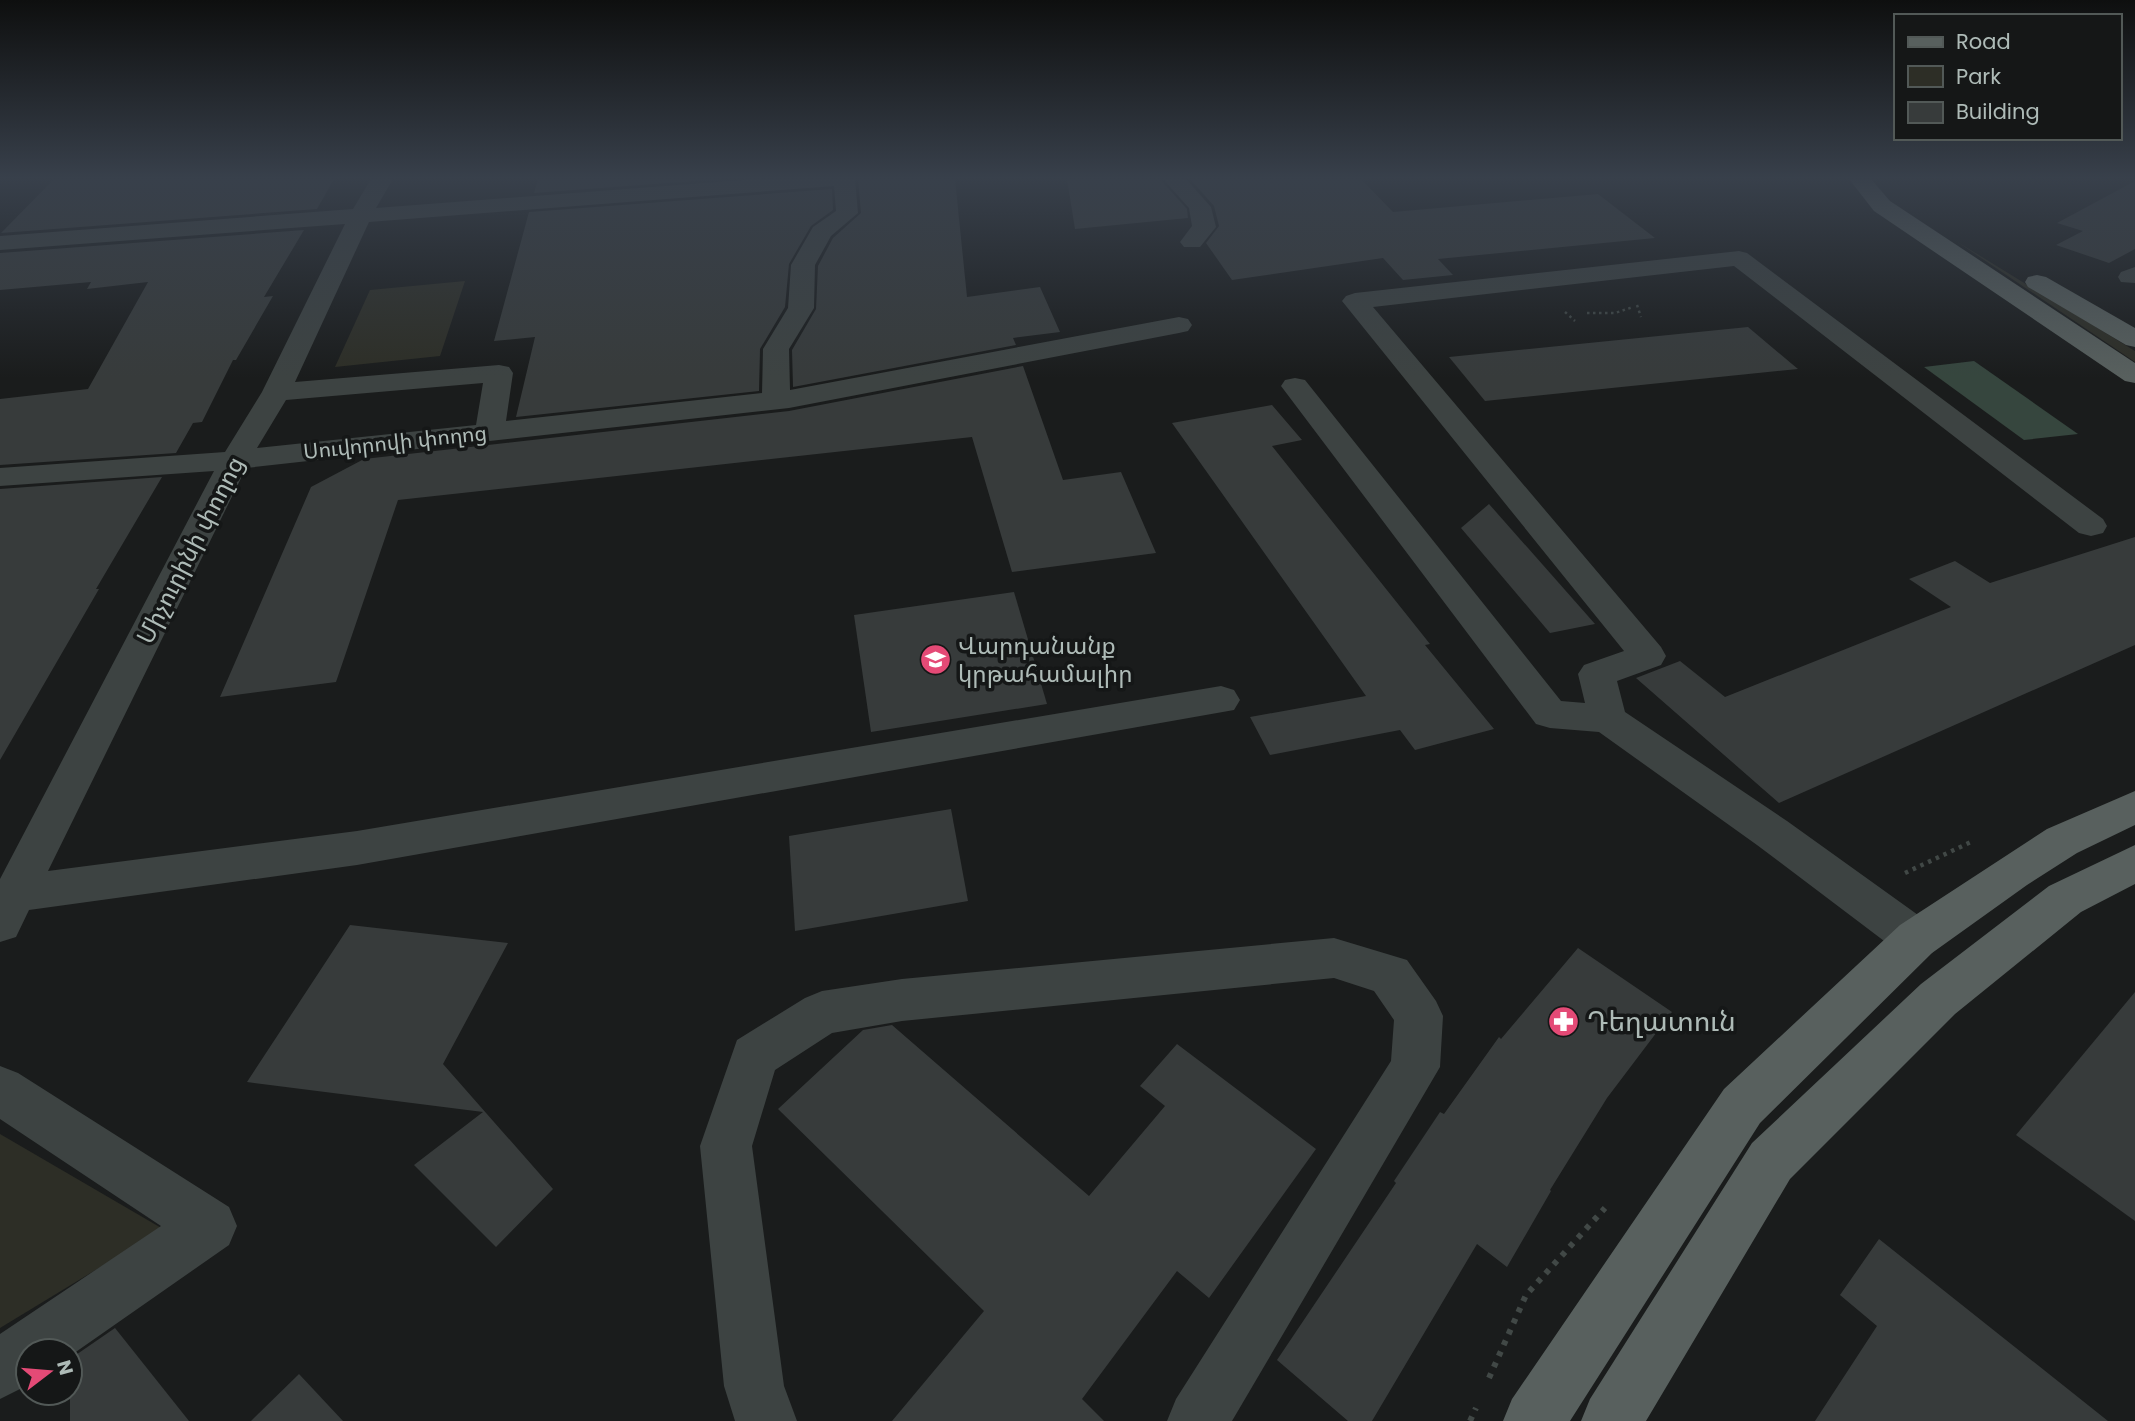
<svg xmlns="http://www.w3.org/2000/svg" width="2135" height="1421" viewBox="0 0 2135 1421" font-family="Poppins,'Noto Sans Armenian',sans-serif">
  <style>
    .green { fill: #2d2e26 }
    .water { fill: #36463e }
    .building { fill: #373b3b }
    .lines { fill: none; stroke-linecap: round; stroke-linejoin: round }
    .path-far2 { stroke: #414846; stroke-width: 2.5; stroke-dasharray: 2.5 3.5; stroke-linecap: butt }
    .path-far1 { stroke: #414846; stroke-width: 4.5; stroke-dasharray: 3.5 5; stroke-linecap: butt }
    .path { stroke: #414846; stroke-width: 6; stroke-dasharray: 5 7; stroke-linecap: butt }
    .minor { fill: #3d4342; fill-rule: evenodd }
    .major { fill: #58605e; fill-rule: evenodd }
    .labels { text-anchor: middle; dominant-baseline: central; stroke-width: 7; stroke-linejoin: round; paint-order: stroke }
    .far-street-label { font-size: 21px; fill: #aebbb7; stroke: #151717 }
    .street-label { font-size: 24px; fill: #aebbb7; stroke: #151717 }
    .poi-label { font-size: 24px; fill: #aebbb7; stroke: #151717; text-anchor: start }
    .near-poi-label { font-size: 28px; fill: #aebbb7; stroke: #151717; text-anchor: start }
  </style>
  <rect width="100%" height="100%" fill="#1a1c1c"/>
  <g class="green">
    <path d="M 1956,241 L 2135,351 L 2135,362 Z"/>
    <path d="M 465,281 L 440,356 L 335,367 L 370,290 Z"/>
    <path d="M 0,1134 L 163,1229 L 0,1328 Z"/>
  </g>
  <path class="water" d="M 1974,361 L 2078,434 L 2024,440 L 1924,367 Z"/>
  <g class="building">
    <path d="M 54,179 L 334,179 L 317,209 L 1,233 Z"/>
    <path d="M 538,179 L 721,179 L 534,193 Z"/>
    <path d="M 858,179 L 955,179 L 967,297 L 1040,287 L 1060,332 L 1013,338 L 1016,345 L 793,387 L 792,350 L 816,309 L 818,266 L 833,238 L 861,213 Z"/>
    <path d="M 1067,179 L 1160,179 L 1187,209 L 1188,218 L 1075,229 Z"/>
    <path d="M 1190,179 L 1361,179 L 1393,212 L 1598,194 L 1655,238 L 1438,259 L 1453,275 L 1403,280 L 1383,258 L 1232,280 L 1206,243 L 1219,226 L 1214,206 Z"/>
    <path d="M 2135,181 L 2135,249 L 2109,263 L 2056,245 L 2083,231 L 2057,223 Z"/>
    <path d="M 832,189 L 833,210 L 811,226 L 789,264 L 785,307 L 760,349 L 759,391 L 516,417 L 535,337 L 494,341 L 529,212 Z"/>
    <path d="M 304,230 L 264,297 L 273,296 L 236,360 L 233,360 L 202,422 L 193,423 L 176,453 L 0,465 L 0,399 L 88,389 L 148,282 L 87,289 L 91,282 L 0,290 L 0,253 Z"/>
    <path d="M 1748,327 L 1798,369 L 1485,401 L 1449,357 Z"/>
    <path d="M 1023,366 L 1063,480 L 1121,472 L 1156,553 L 1012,572 L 972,437 L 398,500 L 336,682 L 220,697 L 311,487 L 364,459 L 789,411 Z"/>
    <path d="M 1272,405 L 1302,440 L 1272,446 L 1430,644 L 1425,645 L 1494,729 L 1415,750 L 1400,730 L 1270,755 L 1250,717 L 1366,696 L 1172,423 Z"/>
    <path d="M 162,477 L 96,589 L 99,589 L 0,760 L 0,489 Z"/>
    <path d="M 1489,504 L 1595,624 L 1550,633 L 1461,528 Z"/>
    <path d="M 2135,537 L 2135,645 L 1779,803 L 1636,678 L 1680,661 L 1725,697 L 1951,607 L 1909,579 L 1955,561 L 1990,583 Z"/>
    <path d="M 1014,592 L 1047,704 L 871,732 L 854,615 Z"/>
    <path d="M 951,809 L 968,901 L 795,931 L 789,836 Z"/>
    <path d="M 350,925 L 508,943 L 443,1064 L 553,1189 L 496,1247 L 414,1165 L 483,1112 L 247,1082 Z"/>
    <path d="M 1578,948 L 1672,1012 L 1607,1098 L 1550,1190 L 1551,1191 L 1507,1267 L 1477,1244 L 1372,1421 L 1348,1421 L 1277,1360 L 1396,1183 L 1394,1181 L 1440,1112 L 1444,1114 L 1499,1037 L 1501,1039 Z"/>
    <path d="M 2135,992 L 2135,1221 L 2016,1135 Z"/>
    <path d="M 892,1025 L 1089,1196 L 1165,1106 L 1140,1086 L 1177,1044 L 1316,1149 L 1209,1298 L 1177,1271 L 1082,1399 L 1104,1421 L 892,1421 L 984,1311 L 778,1109 L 863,1030 Z"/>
    <path d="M 1879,1239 L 2108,1421 L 1815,1421 L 1877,1326 L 1840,1295 Z"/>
    <path d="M 115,1328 L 189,1421 L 70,1421 L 70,1359 Z"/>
    <path d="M 299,1374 L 343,1421 L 251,1421 Z"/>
  </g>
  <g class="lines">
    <g class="path-far2">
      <path d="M 1637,305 L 1641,317"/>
      <path d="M 1565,312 L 1575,321"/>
      <path d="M 1587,313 L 1615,313 L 1633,307"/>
    </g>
    <path class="path-far1" d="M 1905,873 L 1973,841"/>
    <g class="path">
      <path d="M 1489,1378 L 1526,1295 L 1605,1208"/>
      <path d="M 1470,1421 L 1476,1408"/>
    </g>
    <g class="minor">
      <path d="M 371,179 L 393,179 L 376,208 L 756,179 L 855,179 L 858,213 L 831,236 L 815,265 L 814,308 L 789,349 L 790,390 L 1179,317 L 1188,319 L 1192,325 L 1188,331 L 1179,333 L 789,408 L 246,468 L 48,871 L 357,831 L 1221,686 L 1234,690 L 1240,700 L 1234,710 L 357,865 L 29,910 L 16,937 L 0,942 L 0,879 L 214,471 L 0,486 L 0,468 L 225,452 L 262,392 L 345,224 L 0,250 L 0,236 L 353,209 ZM 834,186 L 836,211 L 813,227 L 791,265 L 788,308 L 763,349 L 762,393 L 506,421 L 513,373 L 509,367 L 499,365 L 295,382 L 369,222 ZM 483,383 L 476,425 L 257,448 L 286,400 Z"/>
      <path d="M 1163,179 L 1186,179 L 1211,207 L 1216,227 L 1200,247 L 1184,247 L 1180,242 L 1192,226 L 1189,208 Z"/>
      <path d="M 1739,251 L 1747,253 L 2103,519 L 2107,526 L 2103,533 L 2091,536 L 2079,533 L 1734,266 L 1373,307 L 1661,647 L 1666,656 L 1661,665 L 1617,681 L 1625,712 L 1787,821 L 1932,925 L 1939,939 L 1932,953 L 1916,959 L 1900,953 L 1757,845 L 1599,732 L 1550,728 L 1536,724 L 1281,386 L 1285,380 L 1295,378 L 1305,380 L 1561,701 L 1585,703 L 1578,674 L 1584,665 L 1624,651 L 1342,301 L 1346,296 L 1355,293 Z"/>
      <path d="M 2135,267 L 2135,283 L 2121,282 L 2118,277 L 2121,272 Z"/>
      <path d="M 1334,938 L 1407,960 L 1436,1001 L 1443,1016 L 1440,1067 L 1232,1421 L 1167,1421 L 1176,1399 L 1391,1061 L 1394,1020 L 1374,991 L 1334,978 L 902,1021 L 832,1033 L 775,1070 L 752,1146 L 784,1386 L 797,1421 L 735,1421 L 724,1386 L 700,1146 L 737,1040 L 805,998 L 822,991 L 902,979 Z"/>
      <path d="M 0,1066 L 18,1073 L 229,1207 L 237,1226 L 229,1245 L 70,1356 L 70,1351 L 28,1351 L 28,1385 L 0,1399 L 0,1334 L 161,1226 L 0,1119 Z"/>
    </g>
    <g class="major">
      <path d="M 1849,179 L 1871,179 L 1890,201 L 2135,363 L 2135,383 L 2125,381 L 1874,211 Z"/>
      <path d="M 2037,275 L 2046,277 L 2135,328 L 2135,347 L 2126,345 L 2028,287 L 2025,282 L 2028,277 Z"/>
      <path d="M 2135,791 L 2135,825 L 2077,853 L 2027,885 L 1932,953 L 1760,1123 L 1570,1421 L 1503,1421 L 1512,1399 L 1724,1089 L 1900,925 L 2047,829 Z"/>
      <path d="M 2135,845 L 2135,884 L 2081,912 L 1955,1014 L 1790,1179 L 1646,1421 L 1581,1421 L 1590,1399 L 1752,1143 L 1921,984 L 2049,886 Z"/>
    </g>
  </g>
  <linearGradient id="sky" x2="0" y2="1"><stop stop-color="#0e0f0f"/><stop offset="0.47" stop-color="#38404b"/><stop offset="1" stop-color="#38404b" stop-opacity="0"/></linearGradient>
  <rect width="2135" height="378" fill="url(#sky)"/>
  <defs>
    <symbol id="school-disc" viewBox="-11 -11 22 22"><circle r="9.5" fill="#e44a76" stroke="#151717"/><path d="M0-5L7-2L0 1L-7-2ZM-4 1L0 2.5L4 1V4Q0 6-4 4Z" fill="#fff"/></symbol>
    <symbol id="pharmacy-disc" viewBox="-11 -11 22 22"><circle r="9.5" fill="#e44a76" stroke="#151717"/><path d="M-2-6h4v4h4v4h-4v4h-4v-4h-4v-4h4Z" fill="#fff"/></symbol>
  </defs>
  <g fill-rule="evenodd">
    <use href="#school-disc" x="918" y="642" width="35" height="35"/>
    <use href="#pharmacy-disc" x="1546" y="1004" width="35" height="35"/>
  </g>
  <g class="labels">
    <g class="far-street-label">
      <text transform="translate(395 442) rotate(-6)">Սուվորովի փողոց</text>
    </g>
    <g class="street-label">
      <text transform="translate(190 550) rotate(-63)">Միչուրինի փողոց</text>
    </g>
    <g class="poi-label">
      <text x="958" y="645">Վարդանանք<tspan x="958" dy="28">կրթահամալիր</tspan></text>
    </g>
    <g class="near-poi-label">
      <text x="1587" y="1021">Դեղատուն</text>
    </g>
  </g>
  <rect x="1894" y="14" width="228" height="126" fill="#151717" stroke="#525957" stroke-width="2"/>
  <rect x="1908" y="37" width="35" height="10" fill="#58605e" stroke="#525957" stroke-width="2"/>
  <text x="1956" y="49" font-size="21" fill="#aebbb7">Road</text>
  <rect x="1908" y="66" width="35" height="21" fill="#2d2e26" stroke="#525957" stroke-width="2"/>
  <text x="1956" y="84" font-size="21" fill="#aebbb7">Park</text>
  <rect x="1908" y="102" width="35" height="21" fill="#373b3b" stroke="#525957" stroke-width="2"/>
  <text x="1956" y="119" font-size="21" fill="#aebbb7">Building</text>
  <g transform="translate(49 1372) rotate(74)"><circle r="33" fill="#151717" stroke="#525957" stroke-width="2"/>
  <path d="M0-5L12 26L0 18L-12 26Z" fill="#e44a76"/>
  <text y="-10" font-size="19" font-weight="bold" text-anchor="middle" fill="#aebbb7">N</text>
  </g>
</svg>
